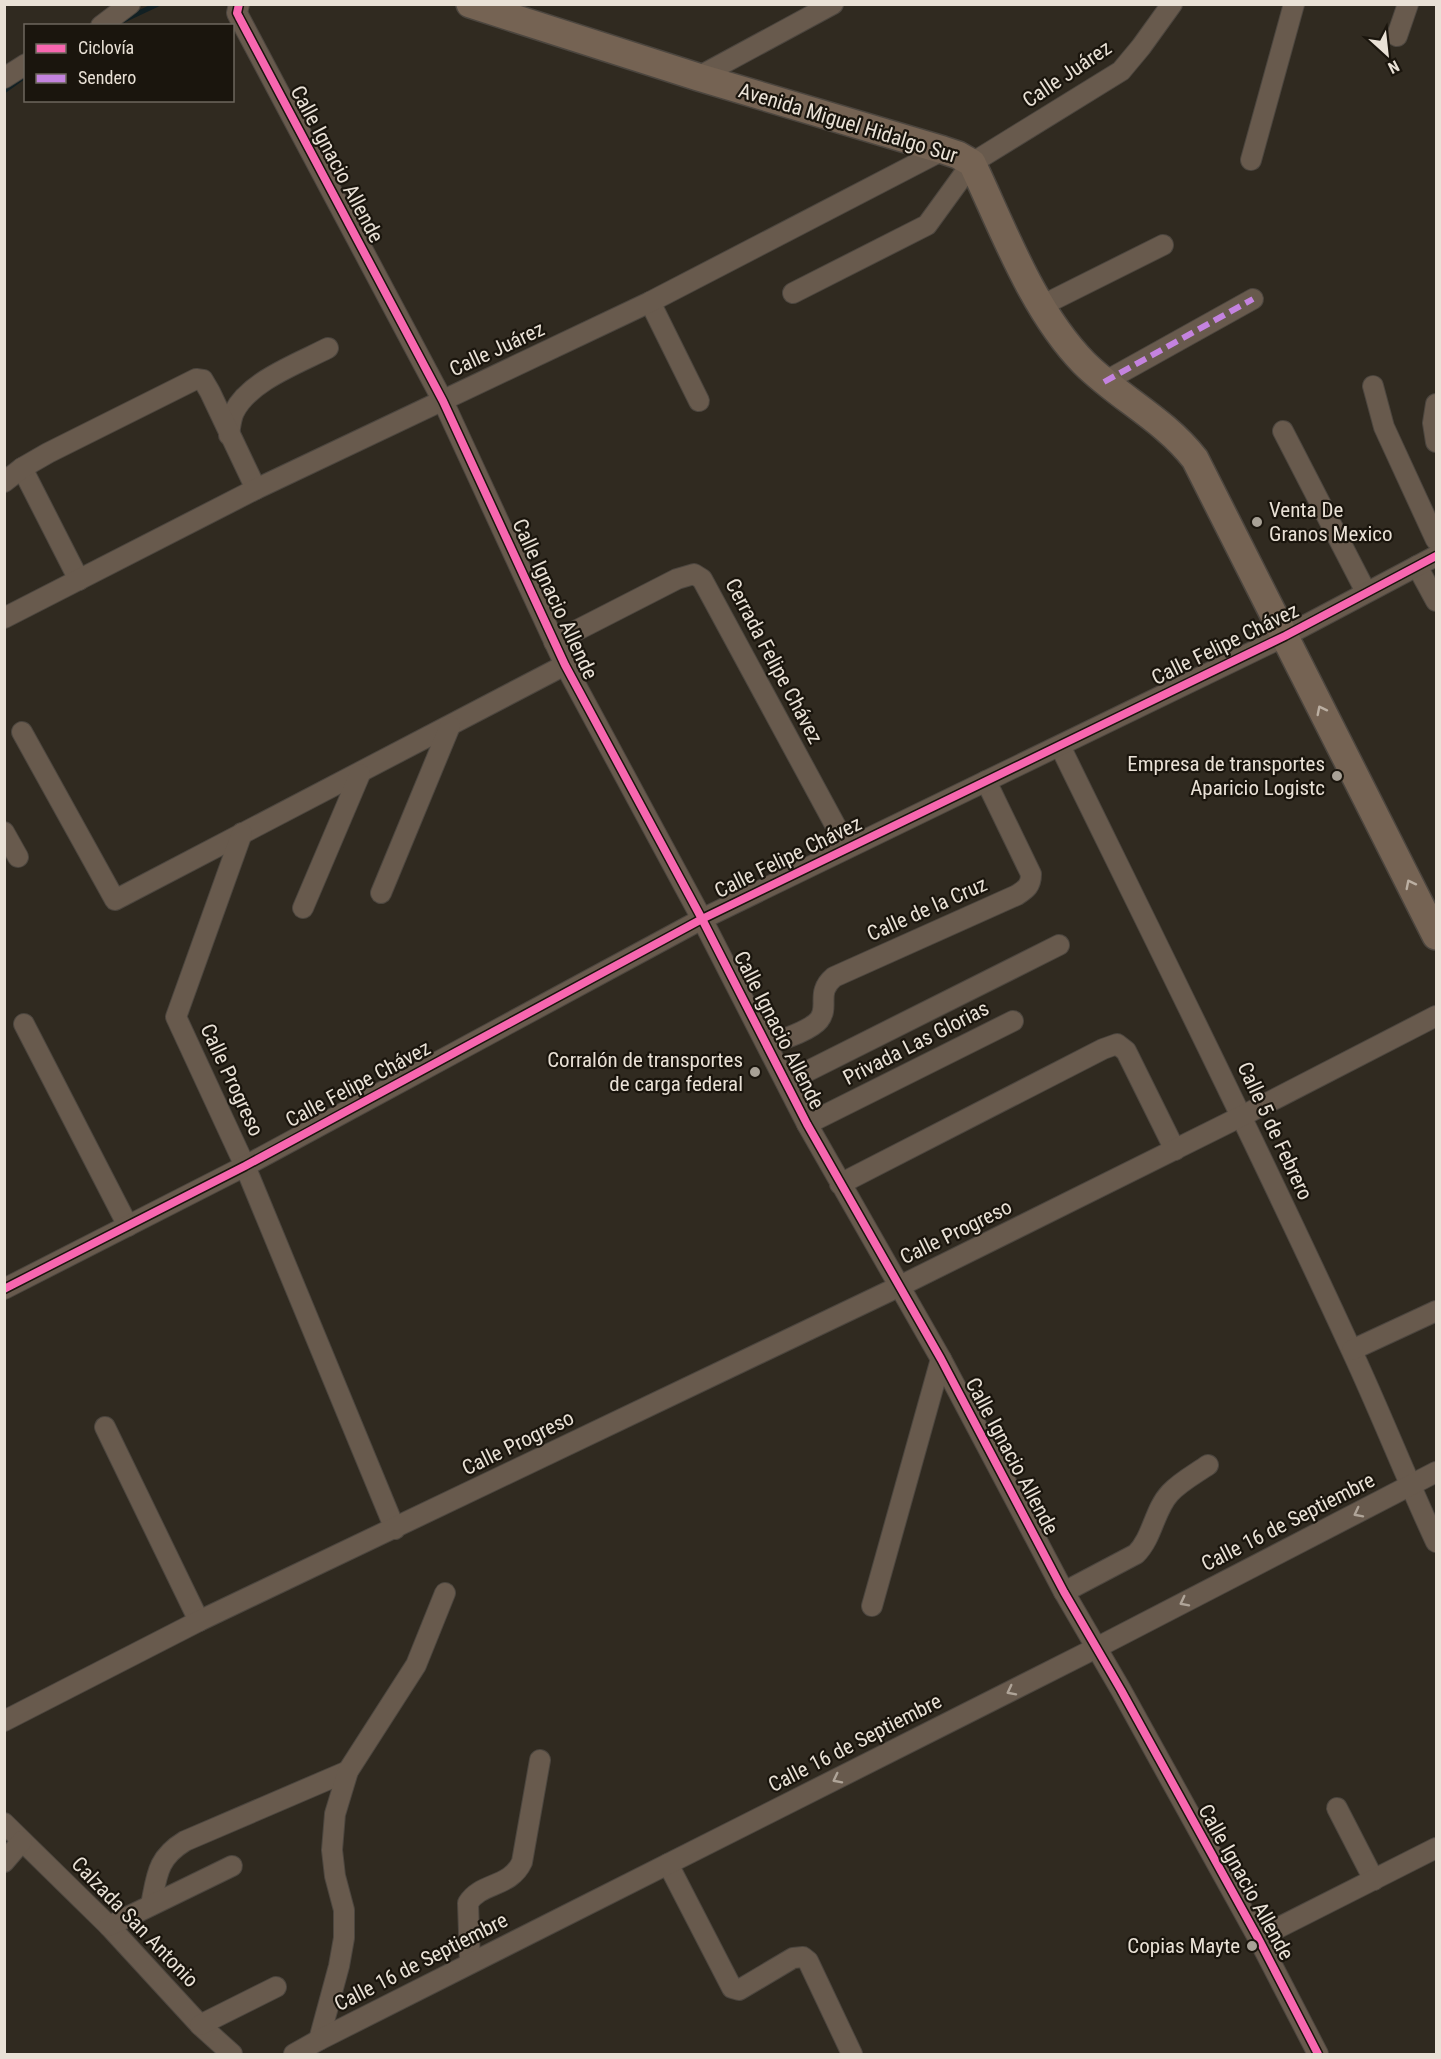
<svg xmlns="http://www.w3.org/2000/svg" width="1441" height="2059" viewBox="0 0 1441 2059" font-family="'Roboto Condensed',sans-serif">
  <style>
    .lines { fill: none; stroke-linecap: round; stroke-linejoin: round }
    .stream { stroke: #122023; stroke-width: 5 }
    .street-casing { stroke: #4c463f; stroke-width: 22 }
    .secondary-casing { stroke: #4c463f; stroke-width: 30 }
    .street { stroke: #685a4d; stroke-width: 20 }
    .secondary { stroke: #756353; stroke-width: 27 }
    .quiet { stroke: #c483df; stroke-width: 6; stroke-dasharray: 12 6; stroke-linecap: butt }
    .cycleway-casing { stroke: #1a150d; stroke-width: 11 }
    .cycleway { stroke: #f766af; stroke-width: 8 }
    .oneway { stroke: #bbafa2 }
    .oneway2 { stroke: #afa498 }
    .poi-dot { fill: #a8a196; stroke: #1a150d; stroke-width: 2 }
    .labels { text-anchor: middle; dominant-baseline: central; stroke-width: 4.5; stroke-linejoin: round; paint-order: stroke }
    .street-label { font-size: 21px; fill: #e9e1d6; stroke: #1a150d }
    .poi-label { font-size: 21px; fill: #e9e1d6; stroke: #1a150d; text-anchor: end }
  </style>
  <rect width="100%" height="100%" fill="#302a20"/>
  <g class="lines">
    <g class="stream">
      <path d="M 122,21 L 158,4"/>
      <path d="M 4,91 L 25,76"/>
    </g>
    <defs>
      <g id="street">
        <path d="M 239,4 L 237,13 L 239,17 L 443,401 L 565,665 L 702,919 L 807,1124 L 941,1359 L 1064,1592 L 1121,1690 L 1258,1938 L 1318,2054"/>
        <path d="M 101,26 L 130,4"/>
        <path d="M 1397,36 L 1408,4"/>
        <path d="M 698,77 L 833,4"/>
        <path d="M 4,78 L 26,64"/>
        <path d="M 1251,160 L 1294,4"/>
        <path d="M 793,293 L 927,225 L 972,163 L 1121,71 L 1141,47 L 1172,4"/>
        <path d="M 650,302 L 699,401"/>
        <path d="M 1041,306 L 1163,245"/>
        <path d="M 1104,382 L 1253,299"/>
        <path d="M 1373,386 L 1384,427 L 1436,540"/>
        <path d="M 1436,404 L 1433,423 L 1436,442"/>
        <path d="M 1283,431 L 1366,592"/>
        <path d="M 229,435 C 230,428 231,418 234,412 C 249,381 299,363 328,348"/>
        <path d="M 22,468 L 79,580"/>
        <path d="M 4,482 L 22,468 L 48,453 L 196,379 L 203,380 L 210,392 L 256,489"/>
        <path d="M 1417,566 L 1436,601"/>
        <path d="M 4,618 L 256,489 L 650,302 L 943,150"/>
        <path d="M 554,642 L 677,579 L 694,574 L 702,579 L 847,847"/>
        <path d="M 22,732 L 115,900 L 565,665"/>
        <path d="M 1060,746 C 1158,946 1257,1145 1350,1347 C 1380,1411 1406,1478 1436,1542"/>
        <path d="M 4,832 L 18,857"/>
        <path d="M 242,833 L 176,1017 L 245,1166 L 395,1529"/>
        <path d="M 381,893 L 450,726"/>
        <path d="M 303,908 L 360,774"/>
        <path d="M 24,1024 L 128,1226"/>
        <path d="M 767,1045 C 781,1040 810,1031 819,1020 C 830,1006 815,993 834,977 L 1017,895 C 1026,889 1031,886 1031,874 L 986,781"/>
        <path d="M 786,1082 L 1059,945"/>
        <path d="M 807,1124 L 1013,1021"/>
        <path d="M 840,1184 L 1103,1049 L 1117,1044 L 1126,1051 L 1175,1150"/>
        <path d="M 4,1289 L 245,1166 L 702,919 L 1285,636 L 1436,556"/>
        <path d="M 1352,1350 L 1436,1311"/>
        <path d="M 105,1427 L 199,1621"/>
        <path d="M 1064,1592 L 1136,1554 C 1153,1537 1154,1510 1170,1493 C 1180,1482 1195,1474 1208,1465"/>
        <path d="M 872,1606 L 941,1359"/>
        <path d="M 4,1721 L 199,1621 L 898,1287 L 1242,1116 L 1436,1016"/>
        <path d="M 1337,1808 L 1374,1880"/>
        <path d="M 4,1823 L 109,1926 L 200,2025 L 232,2054"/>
        <path d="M 4,1862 L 22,1841"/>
        <path d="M 668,1864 L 732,1988 L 739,1990 L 793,1958 L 803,1957 L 808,1961 L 852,2054"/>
        <path d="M 151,1905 C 157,1875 157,1858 185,1841 L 348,1771"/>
        <path d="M 109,1926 L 232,1866"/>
        <path d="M 1258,1938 L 1436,1848"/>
        <path d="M 470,1963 L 468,1903 C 481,1882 510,1888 522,1862 L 540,1760"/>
        <path d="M 200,2025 L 276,1987"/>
        <path d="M 319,2040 L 339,1966 L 344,1938 L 344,1910 L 335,1876 L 332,1850 L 335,1814 L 348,1771 L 416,1665 L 445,1593"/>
        <path d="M 294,2054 L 319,2040 L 1096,1648 L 1436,1472"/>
      </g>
      <path id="secondary" d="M 470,4 L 698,77 L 943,150 L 958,155 L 972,163 C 1003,229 1033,311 1084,363 C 1119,398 1164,419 1195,459 L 1436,936"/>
    </defs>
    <use href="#street" class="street-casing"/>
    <use href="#secondary" class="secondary-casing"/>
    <use href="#street" class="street"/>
    <use href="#secondary" class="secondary"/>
    <path class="quiet" d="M 1104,382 L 1253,299"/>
    <defs>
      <g id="cycleway">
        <path d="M 239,4 L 237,13 L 239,17 L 443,401 L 565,665 L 702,919 L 807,1124 L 941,1359 L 1064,1592 L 1121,1690 L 1258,1938 L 1318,2054"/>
        <path d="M 4,1289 L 245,1166 L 702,919 L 1285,636 L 1436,556"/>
      </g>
    </defs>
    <use href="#cycleway" class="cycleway-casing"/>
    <use href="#cycleway" class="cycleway"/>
  </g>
  <defs><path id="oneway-chevron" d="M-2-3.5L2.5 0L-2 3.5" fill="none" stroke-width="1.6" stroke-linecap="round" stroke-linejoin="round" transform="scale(1.5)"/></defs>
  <g class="oneway">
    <use href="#oneway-chevron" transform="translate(1321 710) rotate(-117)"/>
    <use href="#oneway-chevron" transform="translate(1410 884) rotate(-117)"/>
  </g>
  <g class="oneway2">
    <use href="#oneway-chevron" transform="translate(1358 1513) rotate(153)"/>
    <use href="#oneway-chevron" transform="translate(1184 1602) rotate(153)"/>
    <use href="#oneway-chevron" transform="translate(1011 1691) rotate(153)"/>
    <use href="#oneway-chevron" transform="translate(837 1779) rotate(153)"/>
  </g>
  <g class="poi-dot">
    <circle cx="1257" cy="522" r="6"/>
    <circle cx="1337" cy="776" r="6"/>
    <circle cx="755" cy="1072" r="6"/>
    <circle cx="1252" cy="1946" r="6"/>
  </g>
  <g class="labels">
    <g class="street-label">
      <text transform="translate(1067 74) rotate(-34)">Calle Juárez</text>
      <text transform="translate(848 123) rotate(17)">Avenida Miguel Hidalgo Sur</text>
      <text transform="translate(337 164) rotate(62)">Calle Ignacio Allende</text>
      <text transform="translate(497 349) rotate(-25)">Calle Juárez</text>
      <text transform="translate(555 599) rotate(65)">Calle Ignacio Allende</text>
      <text transform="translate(1225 644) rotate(-26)">Calle Felipe Chávez</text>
      <text transform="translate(774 661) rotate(62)">Cerrada Felipe Chávez</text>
      <text transform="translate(788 857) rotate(-26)">Calle Felipe Chávez</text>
      <text transform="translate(927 909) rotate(-24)">Calle de la Cruz</text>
      <text transform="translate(779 1030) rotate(63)">Calle Ignacio Allende</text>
      <text transform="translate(916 1043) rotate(-27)">Privada Las Glorias</text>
      <text transform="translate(232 1080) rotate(65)">Calle Progreso</text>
      <text transform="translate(358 1084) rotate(-28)">Calle Felipe Chávez</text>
      <text transform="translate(1275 1131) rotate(65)">Calle 5 de Febrero</text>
      <text transform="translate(956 1232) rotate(-26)">Calle Progreso</text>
      <text transform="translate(518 1443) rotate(-26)">Calle Progreso</text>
      <text transform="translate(1012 1456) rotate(62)">Calle Ignacio Allende</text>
      <text transform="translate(1288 1522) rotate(-27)">Calle 16 de Septiembre</text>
      <text transform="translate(855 1743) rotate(-27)">Calle 16 de Septiembre</text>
      <text transform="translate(1246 1882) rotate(61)">Calle Ignacio Allende</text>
      <text transform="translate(135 1922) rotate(46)">Calzada San Antonio</text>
      <text transform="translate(421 1962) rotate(-27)">Calle 16 de Septiembre</text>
    </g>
    <g class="poi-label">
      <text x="1269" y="510" text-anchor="start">Venta De<tspan x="1269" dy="24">Granos Mexico</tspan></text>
      <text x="1325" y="764">Empresa de transportes<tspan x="1325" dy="24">Aparicio Logistc</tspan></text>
      <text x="743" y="1060">Corralón de transportes<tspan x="743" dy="24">de carga federal</tspan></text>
      <text x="1240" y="1946">Copias Mayte</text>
    </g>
  </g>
  <rect width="1441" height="2059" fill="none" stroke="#e9e1d6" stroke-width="12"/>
  <rect x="24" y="24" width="210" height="78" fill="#1a150d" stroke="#6d675d" stroke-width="1.5"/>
  <rect x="36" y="44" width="30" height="9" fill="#f766af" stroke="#6d675d" stroke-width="1.5"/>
  <text x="78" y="54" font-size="18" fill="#e9e1d6">Ciclovía</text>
  <rect x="36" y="74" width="30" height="9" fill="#c483df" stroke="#6d675d" stroke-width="1.5"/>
  <text x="78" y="84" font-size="18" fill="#e9e1d6">Sendero</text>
  <g transform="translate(1387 54) rotate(153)" stroke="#1a150d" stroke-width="4.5" paint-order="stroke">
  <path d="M0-4.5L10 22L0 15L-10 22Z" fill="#e9e1d6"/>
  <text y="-9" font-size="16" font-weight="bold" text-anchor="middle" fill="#e9e1d6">N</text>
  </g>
</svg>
